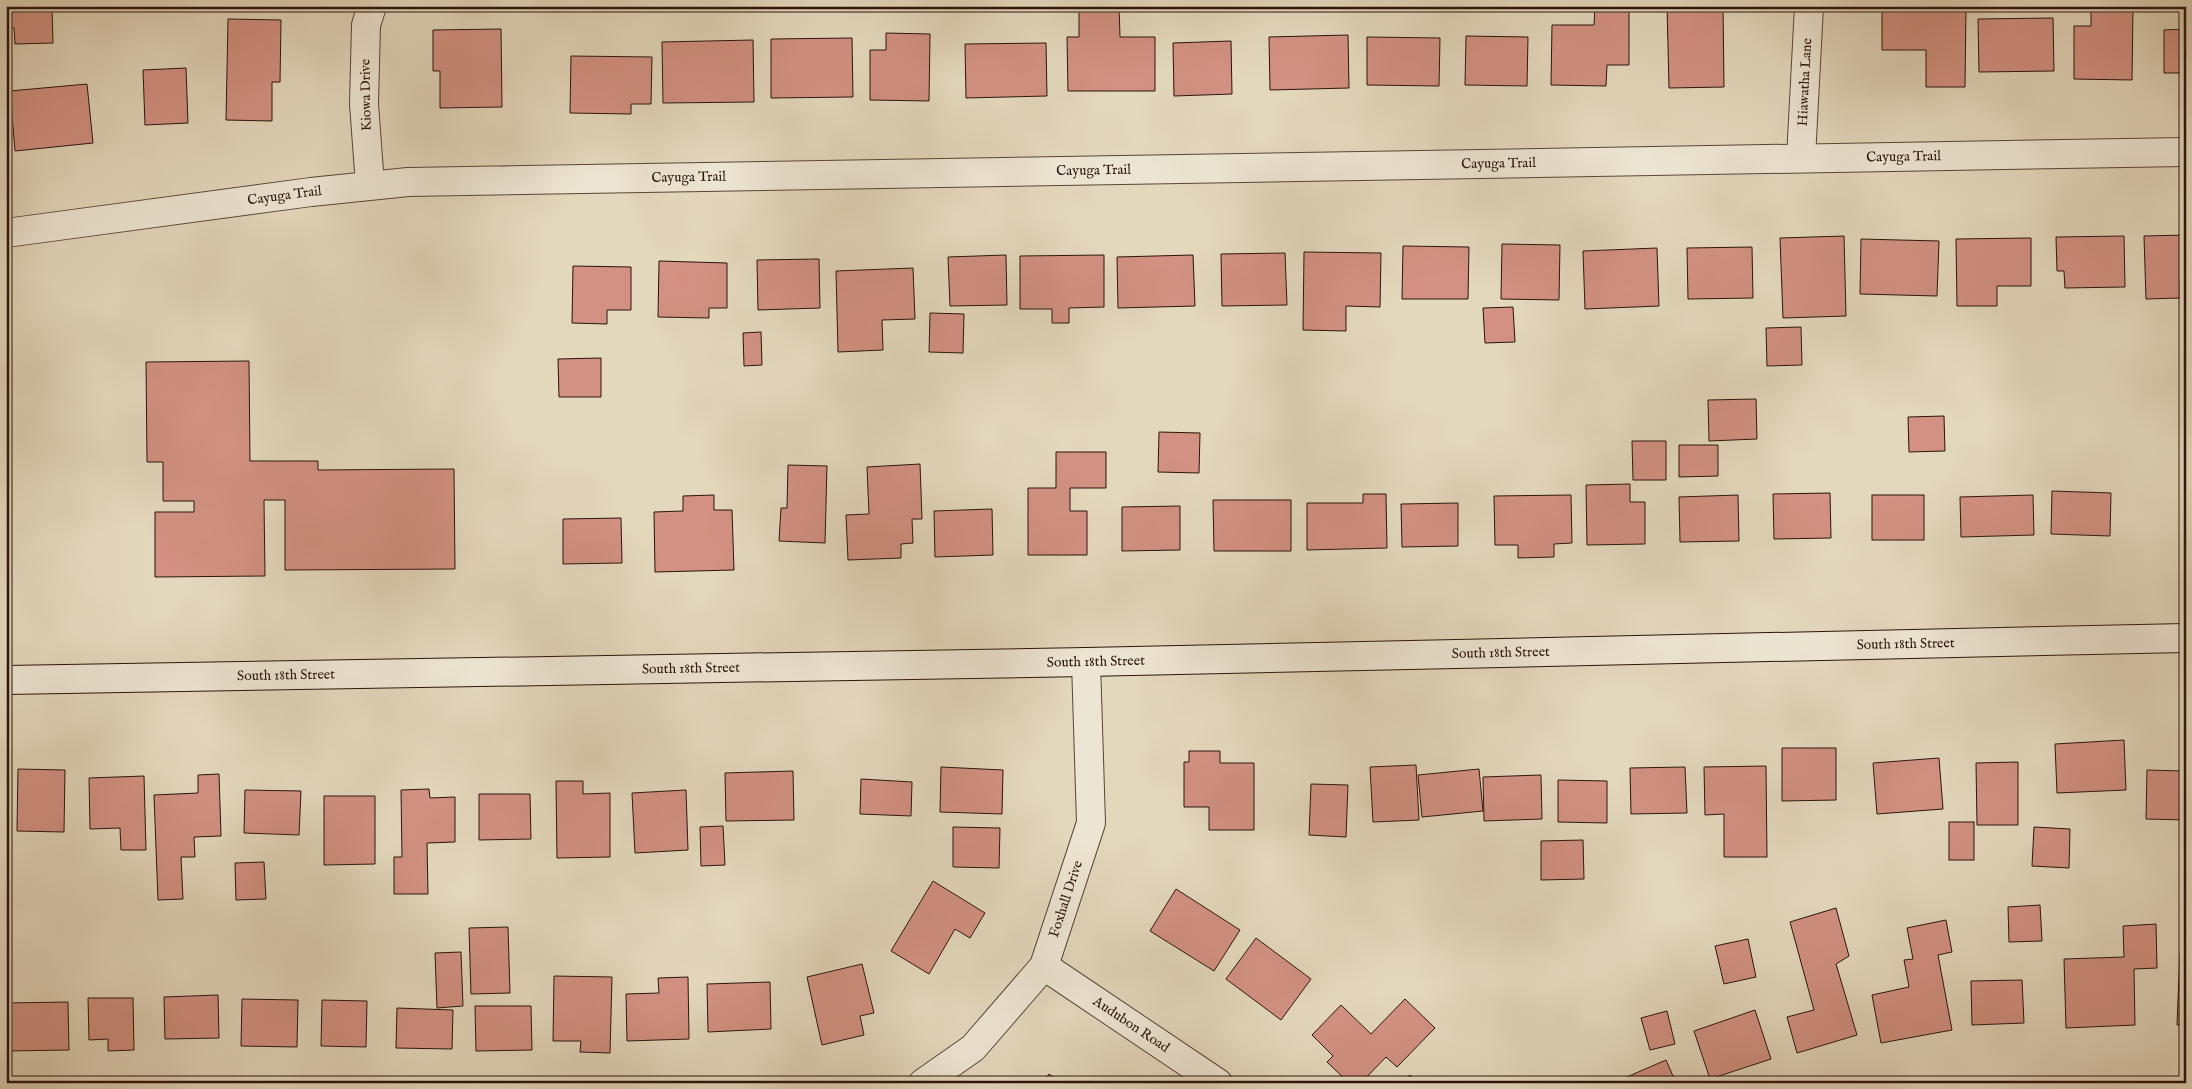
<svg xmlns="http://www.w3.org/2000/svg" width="2192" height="1089" viewBox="0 0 2192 1089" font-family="'IM FELL English',serif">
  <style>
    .building { fill: #d29182; stroke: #2a140c }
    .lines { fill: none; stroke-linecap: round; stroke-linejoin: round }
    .street-casing { stroke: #584538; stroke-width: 30 }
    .secondary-casing { stroke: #2a140c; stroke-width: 30 }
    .street { stroke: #ede5d3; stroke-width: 28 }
    .secondary { stroke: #ede5d3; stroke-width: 28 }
    .labels { text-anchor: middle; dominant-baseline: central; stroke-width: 5; stroke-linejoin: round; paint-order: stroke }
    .street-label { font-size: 14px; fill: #2a140c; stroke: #ede5d3 }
  </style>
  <rect width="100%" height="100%" fill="#e3d7bc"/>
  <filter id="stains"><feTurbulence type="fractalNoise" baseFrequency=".004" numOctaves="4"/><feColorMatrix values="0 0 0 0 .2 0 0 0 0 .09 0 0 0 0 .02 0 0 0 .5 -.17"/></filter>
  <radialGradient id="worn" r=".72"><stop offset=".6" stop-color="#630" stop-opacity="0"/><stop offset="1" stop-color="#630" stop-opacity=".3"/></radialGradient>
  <g class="building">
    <path d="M 6,6 L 52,6 L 53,43 L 15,44 L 14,28 L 6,28 Z"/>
    <path d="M 1079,6 L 1119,6 L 1120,37 L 1155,37 L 1155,91 L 1068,91 L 1067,37 L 1079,37 Z"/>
    <path d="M 1595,6 L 1629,6 L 1629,65 L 1607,65 L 1606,86 L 1551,85 L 1552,25 L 1594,25 Z"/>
    <path d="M 1667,6 L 1723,6 L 1724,87 L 1669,88 Z"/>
    <path d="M 1882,6 L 1966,6 L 1965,87 L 1926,87 L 1926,50 L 1882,50 Z"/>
    <path d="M 2091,6 L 2133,6 L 2132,80 L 2074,79 L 2074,26 L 2091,26 Z"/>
    <path d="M 2053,18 L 2054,71 L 1979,72 L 1978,19 Z"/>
    <path d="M 228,19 L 281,20 L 280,82 L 272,82 L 272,121 L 226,120 Z"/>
    <path d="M 501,29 L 502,107 L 440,108 L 440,71 L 433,71 L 433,30 Z"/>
    <path d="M 2186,29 L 2186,73 L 2164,73 L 2164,30 Z"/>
    <path d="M 886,33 L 930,34 L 929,101 L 870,100 L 870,50 L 886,50 Z"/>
    <path d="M 1348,35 L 1349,88 L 1270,90 L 1269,37 Z"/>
    <path d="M 1466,36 L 1528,37 L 1527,86 L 1465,85 Z"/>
    <path d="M 1367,37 L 1440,38 L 1439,86 L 1367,85 Z"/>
    <path d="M 852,38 L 853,97 L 771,98 L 771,39 Z"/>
    <path d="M 753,40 L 754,102 L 663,103 L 662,42 Z"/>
    <path d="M 1231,41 L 1232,94 L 1174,96 L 1173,43 Z"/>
    <path d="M 1046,43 L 1047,96 L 966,98 L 965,44 Z"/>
    <path d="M 571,56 L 652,57 L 651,104 L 631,104 L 631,114 L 570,113 Z"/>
    <path d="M 186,68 L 188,123 L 145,125 L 143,70 Z"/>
    <path d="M 87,84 L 93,143 L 15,151 L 10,91 Z"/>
    <path d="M 2186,235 L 2186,283 L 2180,283 L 2180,298 L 2146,299 L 2144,236 Z"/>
    <path d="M 1844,236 L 1846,316 L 1783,318 L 1780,238 Z"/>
    <path d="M 2124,236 L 2125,287 L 2065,288 L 2064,271 L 2057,271 L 2056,237 Z"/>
    <path d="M 2031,238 L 2031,286 L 1997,286 L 1997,306 L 1957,306 L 1956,239 Z"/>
    <path d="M 1861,239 L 1939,241 L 1937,296 L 1860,294 Z"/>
    <path d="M 1502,244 L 1560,245 L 1559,300 L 1501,299 Z"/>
    <path d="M 1403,246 L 1469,247 L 1468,299 L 1402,299 Z"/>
    <path d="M 1752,247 L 1753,298 L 1688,299 L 1687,248 Z"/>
    <path d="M 1657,248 L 1659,306 L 1585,309 L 1583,251 Z"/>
    <path d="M 1304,252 L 1381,253 L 1380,307 L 1346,306 L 1346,331 L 1303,330 Z"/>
    <path d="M 1285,253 L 1287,305 L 1222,306 L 1221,254 Z"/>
    <path d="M 1006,255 L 1007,305 L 950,306 L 948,257 Z"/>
    <path d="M 1104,255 L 1104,307 L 1069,308 L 1069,323 L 1052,323 L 1052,309 L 1020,309 L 1020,256 Z"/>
    <path d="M 1193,255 L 1195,306 L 1118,308 L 1117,257 Z"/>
    <path d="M 819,259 L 820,308 L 758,310 L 757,260 Z"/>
    <path d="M 659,261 L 727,263 L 727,308 L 709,308 L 709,318 L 658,317 Z"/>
    <path d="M 573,266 L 631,267 L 631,310 L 607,310 L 607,324 L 572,323 Z"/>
    <path d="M 913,268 L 915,319 L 882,320 L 883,350 L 838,352 L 836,271 Z"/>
    <path d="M 1513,307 L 1515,342 L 1485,343 L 1483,308 Z"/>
    <path d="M 930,313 L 964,314 L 963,353 L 929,352 Z"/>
    <path d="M 1801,327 L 1802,365 L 1767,366 L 1766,328 Z"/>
    <path d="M 761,332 L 762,365 L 744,366 L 743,333 Z"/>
    <path d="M 601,358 L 601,397 L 559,397 L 558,359 Z"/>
    <path d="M 249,361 L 250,461 L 318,461 L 318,470 L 454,469 L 455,569 L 285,570 L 285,500 L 264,500 L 265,576 L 155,577 L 155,512 L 194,512 L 194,501 L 163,501 L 163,462 L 147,462 L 146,362 Z"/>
    <path d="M 1756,399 L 1757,439 L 1709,441 L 1708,400 Z"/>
    <path d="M 1944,416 L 1945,451 L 1909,452 L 1908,417 Z"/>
    <path d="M 1159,432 L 1200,433 L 1199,473 L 1158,472 Z"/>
    <path d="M 1632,441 L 1666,441 L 1666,480 L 1633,480 Z"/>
    <path d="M 1679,445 L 1718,445 L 1718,476 L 1679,477 Z"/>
    <path d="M 1056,452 L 1106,452 L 1106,488 L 1070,488 L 1070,511 L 1087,511 L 1087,555 L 1028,555 L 1028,488 L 1056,488 Z"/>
    <path d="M 920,464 L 922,519 L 912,519 L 913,543 L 901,544 L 901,558 L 848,560 L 846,515 L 869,514 L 867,467 Z"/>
    <path d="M 788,465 L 827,466 L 825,543 L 779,541 L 781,508 L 787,508 Z"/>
    <path d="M 1630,484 L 1630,502 L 1645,502 L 1645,544 L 1587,545 L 1586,485 Z"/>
    <path d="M 2052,491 L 2111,493 L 2110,536 L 2051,534 Z"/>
    <path d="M 1830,493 L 1831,538 L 1774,539 L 1773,494 Z"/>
    <path d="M 1363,494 L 1386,494 L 1387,548 L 1307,550 L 1307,503 L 1363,503 Z"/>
    <path d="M 714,495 L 714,510 L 732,510 L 734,570 L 655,572 L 654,512 L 683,511 L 683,496 Z"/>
    <path d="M 1571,495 L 1572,543 L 1554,544 L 1554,557 L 1518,558 L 1518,545 L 1495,545 L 1494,496 Z"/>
    <path d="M 1738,495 L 1739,541 L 1680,542 L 1679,497 Z"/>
    <rect x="1872" y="495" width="52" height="45"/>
    <path d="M 2033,495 L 2034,535 L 1961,537 L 1960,497 Z"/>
    <path d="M 1213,500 L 1291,500 L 1291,551 L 1214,551 Z"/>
    <path d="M 1458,503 L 1458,546 L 1402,547 L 1401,504 Z"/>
    <path d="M 1180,506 L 1180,550 L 1122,551 L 1122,507 Z"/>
    <path d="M 992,509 L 993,555 L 935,557 L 934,511 Z"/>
    <path d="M 621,518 L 622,563 L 563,564 L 563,519 Z"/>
    <path d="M 2124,740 L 2126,790 L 2057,793 L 2055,744 Z"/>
    <path d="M 1782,748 L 1836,748 L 1836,800 L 1782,801 Z"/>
    <path d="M 1189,751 L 1220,751 L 1220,763 L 1254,763 L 1254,830 L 1209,830 L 1209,807 L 1184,807 L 1184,762 L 1189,762 Z"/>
    <path d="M 1939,758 L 1943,809 L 1877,814 L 1873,763 Z"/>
    <path d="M 2183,759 L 2186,759 L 2186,820 L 2146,819 L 2147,770 L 2183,771 Z"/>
    <path d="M 2018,762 L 2018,825 L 1977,825 L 1976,763 Z"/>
    <path d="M 1416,765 L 1419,820 L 1373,822 L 1370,767 Z"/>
    <path d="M 1766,766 L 1767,857 L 1724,857 L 1724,814 L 1705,815 L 1704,767 Z"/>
    <path d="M 941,767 L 1003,770 L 1002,814 L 940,812 Z"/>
    <path d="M 1685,767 L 1687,813 L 1631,814 L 1630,768 Z"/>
    <path d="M 18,769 L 65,770 L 64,832 L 17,831 Z"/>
    <path d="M 1479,769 L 1483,811 L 1422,817 L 1418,775 Z"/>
    <path d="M 793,771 L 794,820 L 726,821 L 725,773 Z"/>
    <path d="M 219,774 L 221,836 L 194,837 L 195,857 L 181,857 L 183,899 L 158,900 L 154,795 L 198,793 L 198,775 Z"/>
    <path d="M 1541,775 L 1542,819 L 1484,821 L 1483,777 Z"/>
    <path d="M 144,776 L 146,850 L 121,850 L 120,828 L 90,829 L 89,778 Z"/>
    <path d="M 861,779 L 912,782 L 911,816 L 860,814 Z"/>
    <path d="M 1558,780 L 1607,781 L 1607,823 L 1558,822 Z"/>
    <path d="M 556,781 L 583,781 L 583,794 L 610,793 L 610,857 L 557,858 Z"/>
    <path d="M 1311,784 L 1348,785 L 1346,837 L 1309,835 Z"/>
    <path d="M 429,789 L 430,798 L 455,797 L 455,842 L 427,843 L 428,894 L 394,894 L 394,857 L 402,857 L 401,790 Z"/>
    <path d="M 245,790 L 301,791 L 299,835 L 244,833 Z"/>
    <path d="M 686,790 L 688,850 L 635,853 L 632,793 Z"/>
    <path d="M 479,794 L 530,794 L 531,839 L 479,840 Z"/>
    <path d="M 324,796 L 375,796 L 375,864 L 324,865 Z"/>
    <rect x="1949" y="822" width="25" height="38"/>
    <path d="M 723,826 L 725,865 L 701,866 L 700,827 Z"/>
    <path d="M 953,827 L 1000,828 L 999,868 L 953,867 Z"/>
    <path d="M 2034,827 L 2070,829 L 2069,868 L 2032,866 Z"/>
    <path d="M 1583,840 L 1584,879 L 1541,880 L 1541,841 Z"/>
    <path d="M 264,862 L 266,899 L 236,900 L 235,863 Z"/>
    <path d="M 933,881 L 985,913 L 970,938 L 955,929 L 929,974 L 891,951 Z"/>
    <path d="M 1176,889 L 1240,930 L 1214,971 L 1150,931 Z"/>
    <path d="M 2040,905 L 2042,941 L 2009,942 L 2008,907 Z"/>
    <path d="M 1836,908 L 1849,956 L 1836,964 L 1857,1035 L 1797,1053 L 1787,1017 L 1814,1010 L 1790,922 Z"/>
    <path d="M 1946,920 L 1952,952 L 1938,955 L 1952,1030 L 1881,1043 L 1872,995 L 1909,987 L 1904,960 L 1913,959 L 1907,928 Z"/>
    <path d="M 2156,924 L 2157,968 L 2134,969 L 2135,1025 L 2066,1028 L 2064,959 L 2124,957 L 2123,926 Z"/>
    <path d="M 508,927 L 510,993 L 471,994 L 469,928 Z"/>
    <path d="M 1256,938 L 1311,979 L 1281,1020 L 1226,979 Z"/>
    <path d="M 1748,939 L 1756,977 L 1724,984 L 1715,946 Z"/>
    <path d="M 461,952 L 463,1006 L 437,1008 L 435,953 Z"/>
    <path d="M 2180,952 L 2186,952 L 2186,1025 L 2177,1025 Z"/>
    <path d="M 862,964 L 874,1013 L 860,1016 L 864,1035 L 822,1045 L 807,977 Z"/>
    <path d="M 554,976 L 612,977 L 610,1053 L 580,1052 L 581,1041 L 553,1041 Z"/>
    <path d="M 688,977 L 689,1039 L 627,1041 L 626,994 L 659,993 L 658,978 Z"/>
    <path d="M 2022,980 L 2024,1023 L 1972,1025 L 1971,981 Z"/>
    <path d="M 770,982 L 771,1029 L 708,1032 L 707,984 Z"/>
    <path d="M 218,995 L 219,1038 L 165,1039 L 164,997 Z"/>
    <path d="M 88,998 L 133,998 L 134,1050 L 108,1051 L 108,1039 L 89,1040 Z"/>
    <path d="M 242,999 L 298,1000 L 297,1047 L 241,1046 Z"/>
    <path d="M 1405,999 L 1435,1028 L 1397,1067 L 1386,1057 L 1361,1083 L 1349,1083 L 1327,1062 L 1333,1056 L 1312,1035 L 1341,1005 L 1371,1034 Z"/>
    <path d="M 322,1000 L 367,1001 L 366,1047 L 321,1046 Z"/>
    <path d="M 68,1002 L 69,1050 L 7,1051 L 6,1003 Z"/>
    <path d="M 475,1006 L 531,1006 L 532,1050 L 476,1051 Z"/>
    <path d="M 397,1008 L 453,1010 L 452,1049 L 396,1048 Z"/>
    <path d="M 1755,1010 L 1771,1059 L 1710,1079 L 1694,1031 Z"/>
    <path d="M 1667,1011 L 1675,1044 L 1650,1050 L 1641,1018 Z"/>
    <path d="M 1666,1060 L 1676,1083 L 1613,1083 Z"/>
    <path d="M 1049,1074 L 1061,1083 L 1043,1083 Z"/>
    <path d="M 1410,1075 L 1417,1083 L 1401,1083 Z"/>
  </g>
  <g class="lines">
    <defs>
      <g id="street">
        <path id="s1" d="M 1801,158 L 1809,6"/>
        <path d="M 370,185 L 364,104 L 366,25 L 372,6"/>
        <path id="s2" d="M 6,233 L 311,192 L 408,182 L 2186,152"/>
        <path id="s3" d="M 1044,966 L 1218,1083"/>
        <path id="s4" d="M 923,1083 L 973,1048 L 1044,966 L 1091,823 L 1086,662"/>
      </g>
      <g id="secondary">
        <path id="s5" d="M 6,680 L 1086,662 L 2186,638"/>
      </g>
    </defs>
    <use href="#street" class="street-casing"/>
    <use href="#secondary" class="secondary-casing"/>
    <use href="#street" class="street"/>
    <use href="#secondary" class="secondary"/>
  </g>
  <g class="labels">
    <g class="street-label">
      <text stroke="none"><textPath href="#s1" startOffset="76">Hiawatha Lane</textPath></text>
      <text transform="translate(366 95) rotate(-91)">Kiowa Drive</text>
      <text stroke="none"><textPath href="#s2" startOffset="1901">Cayuga Trail</textPath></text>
      <text stroke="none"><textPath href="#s2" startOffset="1496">Cayuga Trail</textPath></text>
      <text stroke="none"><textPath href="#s2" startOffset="1091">Cayuga Trail</textPath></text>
      <text stroke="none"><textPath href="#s2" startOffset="686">Cayuga Trail</textPath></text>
      <text stroke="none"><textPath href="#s2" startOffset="281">Cayuga Trail</textPath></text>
      <text stroke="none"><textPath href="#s5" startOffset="1900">South 18th Street</textPath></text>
      <text stroke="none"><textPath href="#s5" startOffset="1495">South 18th Street</textPath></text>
      <text stroke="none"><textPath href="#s5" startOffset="1090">South 18th Street</textPath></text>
      <text stroke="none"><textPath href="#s5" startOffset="685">South 18th Street</textPath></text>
      <text stroke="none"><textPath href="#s5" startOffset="280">South 18th Street</textPath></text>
      <text stroke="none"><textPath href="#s4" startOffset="240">Foxhall Drive</textPath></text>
      <text stroke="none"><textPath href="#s3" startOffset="105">Audubon Road</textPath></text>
    </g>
  </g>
  <rect width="2192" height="1089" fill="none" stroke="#e3d7bc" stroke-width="25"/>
  <rect x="8" y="8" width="2177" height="1074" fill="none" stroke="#2a140c" stroke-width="2.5"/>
  <rect x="12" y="12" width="2167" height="1064" fill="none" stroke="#2a140c"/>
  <rect width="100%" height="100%" filter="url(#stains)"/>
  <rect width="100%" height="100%" fill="url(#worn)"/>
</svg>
